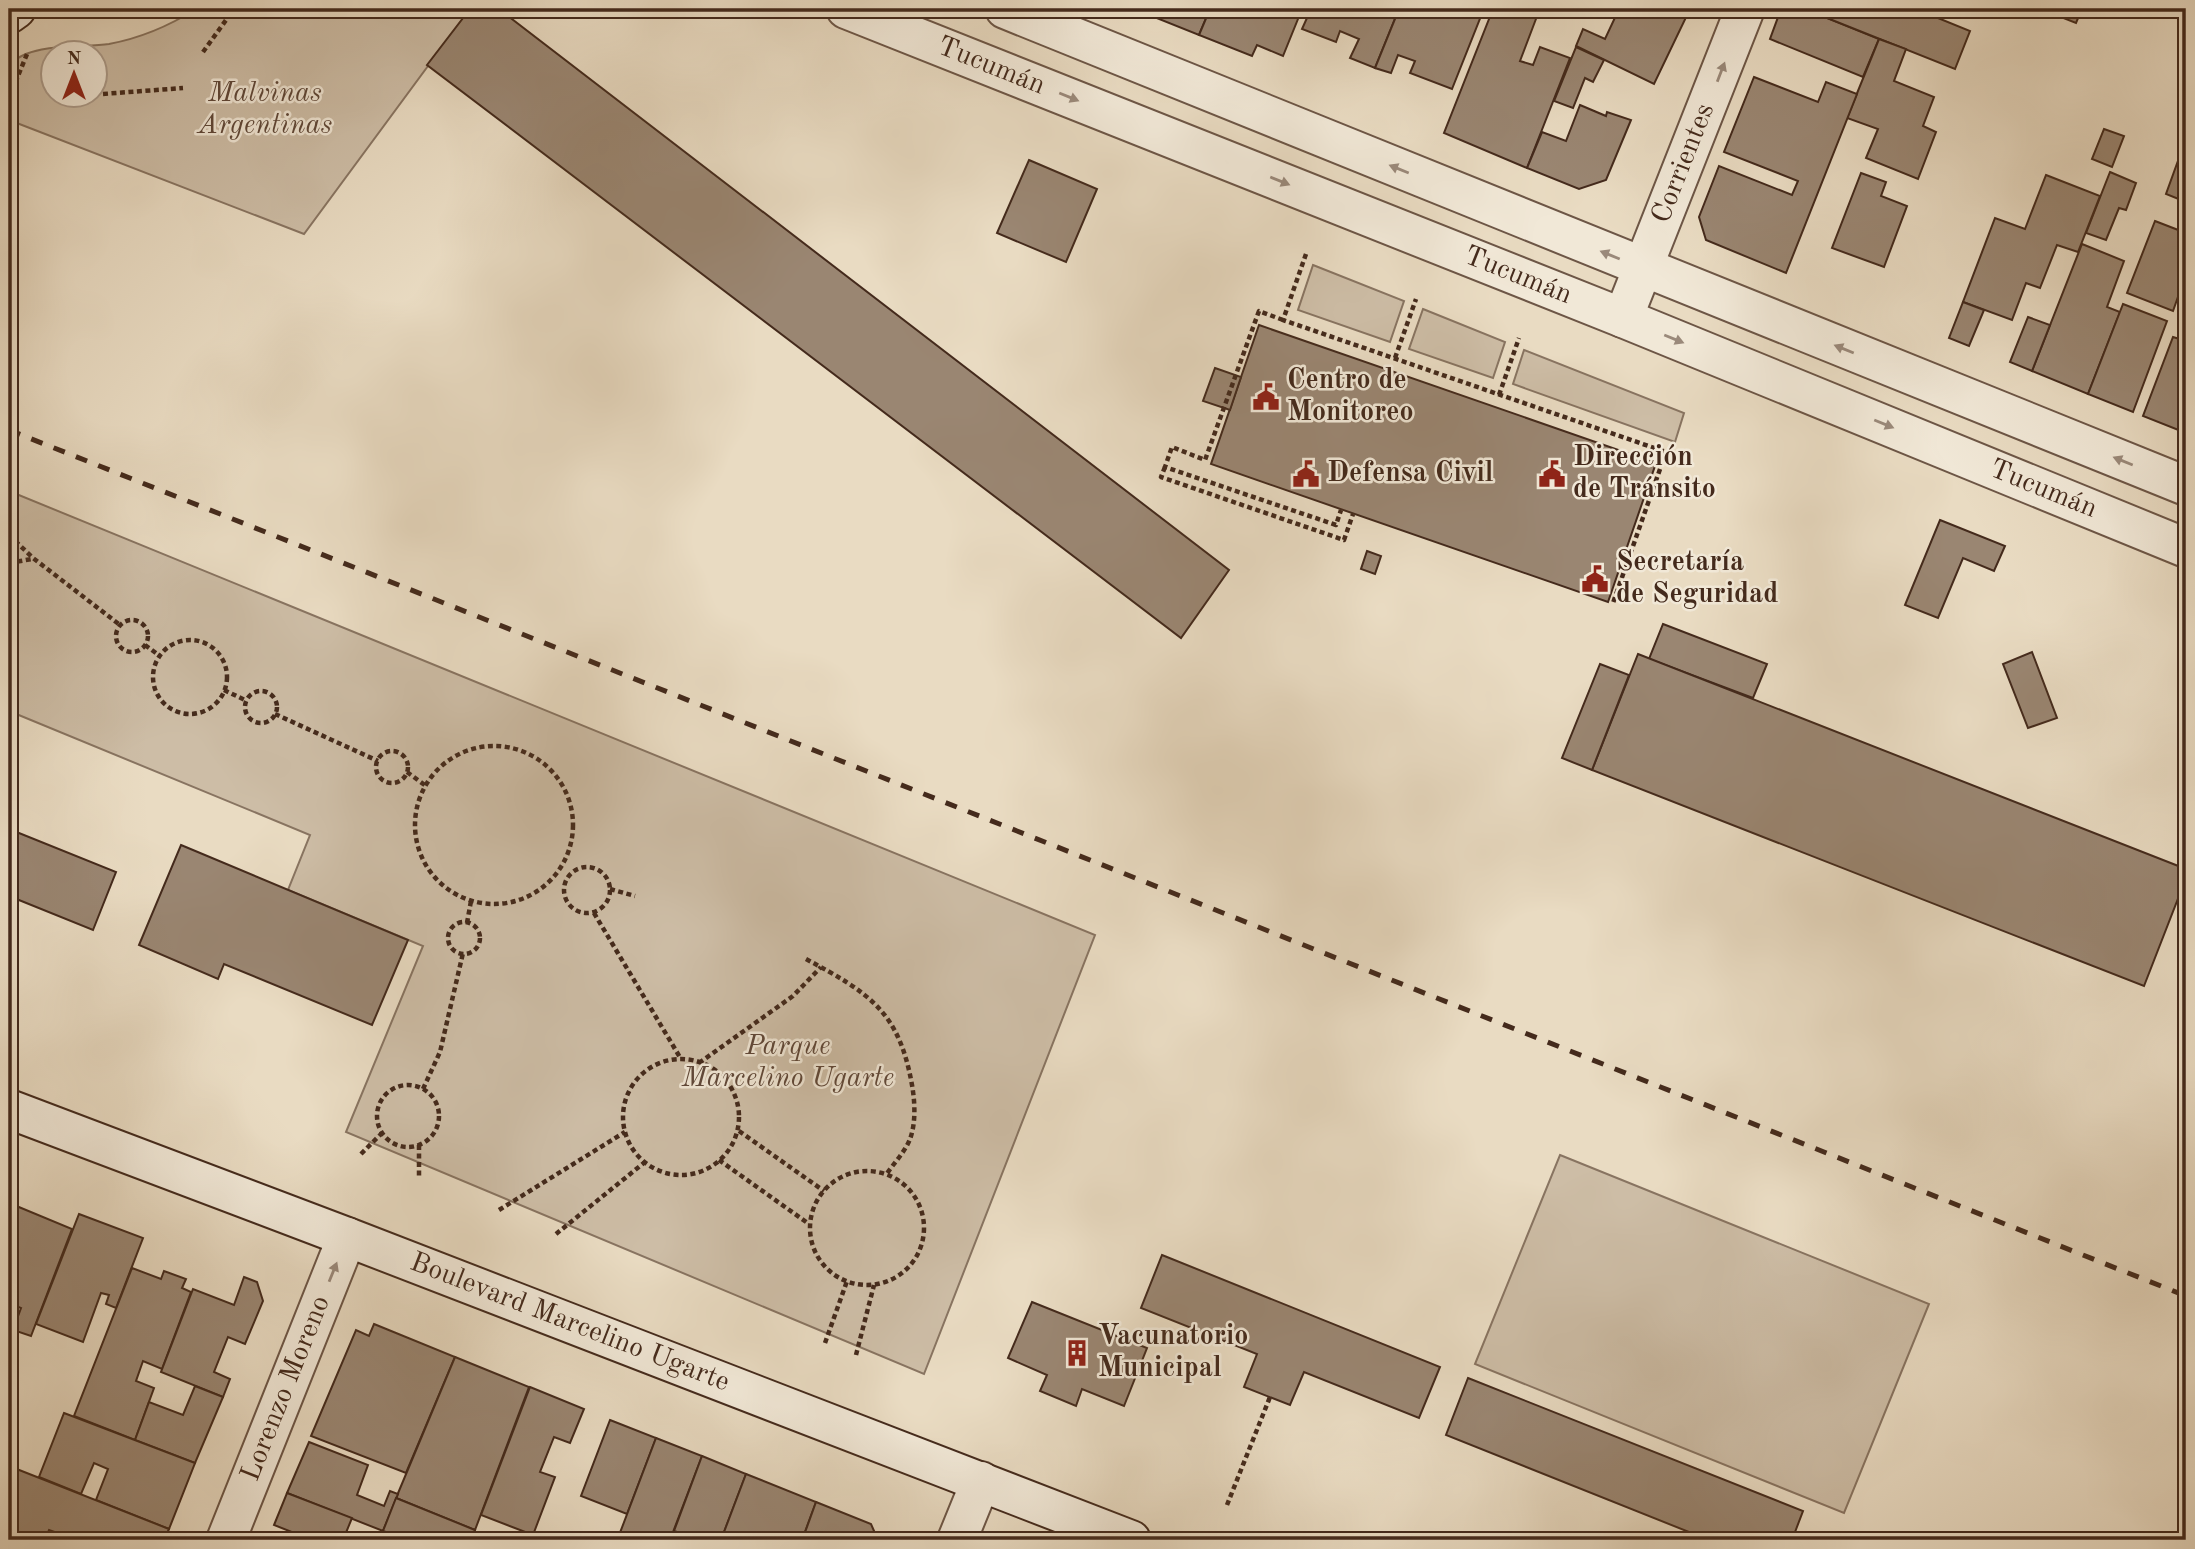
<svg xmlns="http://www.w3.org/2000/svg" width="2195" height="1549" viewBox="0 0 2195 1549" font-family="'Old Standard TT',serif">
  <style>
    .green { fill: #cdbda6; stroke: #887461; stroke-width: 2; fill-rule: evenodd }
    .building { fill: #9a8672; stroke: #442a1c; stroke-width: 2 }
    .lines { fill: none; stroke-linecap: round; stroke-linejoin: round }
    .minor-casing { stroke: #6d5646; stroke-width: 42 }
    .tertiary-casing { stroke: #6d5646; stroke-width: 42 }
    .secondary-casing { stroke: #442a1c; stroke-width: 42 }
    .path { stroke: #442a1c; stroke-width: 4.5; stroke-dasharray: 5 3.5; stroke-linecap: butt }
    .minor { stroke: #f1e8d7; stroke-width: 38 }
    .tertiary { stroke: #f1e8d7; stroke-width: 38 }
    .secondary { stroke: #f1e8d7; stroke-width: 38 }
    .rail { stroke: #442a1c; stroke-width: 5; stroke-dasharray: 12 12; stroke-linecap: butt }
    .oneway { fill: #9a897a }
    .labels { text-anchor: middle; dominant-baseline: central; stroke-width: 5; stroke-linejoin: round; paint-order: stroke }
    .street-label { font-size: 28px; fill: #442a1c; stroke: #f1e8d7 }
    .park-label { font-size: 28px; font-style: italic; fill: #5f4738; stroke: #f1e8d7 }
    .poi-label { font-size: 28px; font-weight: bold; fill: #442a1c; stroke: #f1e8d7; text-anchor: start }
  </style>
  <rect width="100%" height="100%" fill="#e9dbc2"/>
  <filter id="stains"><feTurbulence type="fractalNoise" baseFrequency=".00286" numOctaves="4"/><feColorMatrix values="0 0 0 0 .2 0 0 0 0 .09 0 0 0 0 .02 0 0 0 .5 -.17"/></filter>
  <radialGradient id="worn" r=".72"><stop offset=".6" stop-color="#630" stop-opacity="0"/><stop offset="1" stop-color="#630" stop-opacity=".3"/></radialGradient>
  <g class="green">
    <path d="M 196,9 L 470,9 L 304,234 L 9,120 L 9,65 C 30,42 81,48 109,44 C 141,38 169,26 196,9 ZM 52,52 L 94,52 L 94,94 L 52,94 Z"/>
    <path d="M 1313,265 L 1404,301 L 1390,342 L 1298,310 Z"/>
    <path d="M 1423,309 L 1505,342 L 1493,378 L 1409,349 Z"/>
    <path d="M 1524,350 L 1684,413 L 1675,442 L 1513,384 Z"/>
    <path d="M 9,491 L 1095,935 L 924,1374 L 346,1132 L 423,946 L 288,890 L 310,835 L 9,711 Z"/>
    <path d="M 1560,1155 L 1929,1304 L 1844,1513 L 1475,1364 Z"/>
  </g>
  <g class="building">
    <path d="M 470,9 L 499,9 L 1229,570 L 1181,638 L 427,65 Z"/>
    <path d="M 1157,9 L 1210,9 L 1199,35 L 1154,17 Z"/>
    <path d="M 1210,9 L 1302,9 L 1283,56 L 1257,45 L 1252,56 L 1199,35 Z"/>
    <path d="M 1311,9 L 1399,9 L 1375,68 L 1350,58 L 1359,39 L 1340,31 L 1336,42 L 1302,29 Z"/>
    <path d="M 1399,9 L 1462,9 L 1481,16 L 1452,89 L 1410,73 L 1415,61 L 1398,55 L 1391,73 L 1375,68 Z"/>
    <path d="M 1493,9 L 1554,9 L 1551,16 L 1539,11 L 1520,61 L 1533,65 L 1540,47 L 1570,58 L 1527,168 L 1444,133 Z"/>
    <path d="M 1619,9 L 1690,9 L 1654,84 L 1576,46 L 1583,29 L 1605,39 Z"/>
    <path d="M 1781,9 L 1805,9 L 1879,39 L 1863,77 L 1770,39 Z"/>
    <path d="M 1819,9 L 1931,9 L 1928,14 L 1970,31 L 1955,69 L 1817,14 Z"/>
    <path d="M 2049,9 L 2082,9 L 2076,23 L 2048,12 Z"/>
    <path d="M 1879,39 L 1906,49 L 1894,81 L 1934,97 L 1923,126 L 1936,132 L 1918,179 L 1866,158 L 1878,129 L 1847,118 Z"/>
    <path d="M 1576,47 L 1604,60 L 1593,82 L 1585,78 L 1573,108 L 1554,101 Z"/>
    <path d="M 1754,77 L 1818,102 L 1826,82 L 1857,94 L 1786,273 L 1706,240 L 1699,217 L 1719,166 L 1792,195 L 1798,181 L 1724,152 Z"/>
    <path d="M 1580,105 L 1606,116 L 1607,112 L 1631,120 L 1606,180 L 1579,189 L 1527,168 L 1542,132 L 1566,141 Z"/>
    <path d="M 2104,129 L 2124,136 L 2112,167 L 2092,159 Z"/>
    <path d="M 2179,158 L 2186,161 L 2186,202 L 2166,194 Z"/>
    <path d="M 1029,160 L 1097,189 L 1066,262 L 997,233 Z"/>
    <path d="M 2110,172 L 2136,183 L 2126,210 L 2119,208 L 2106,240 L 2086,233 Z"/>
    <path d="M 1861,173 L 1886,182 L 1881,196 L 1907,206 L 1884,267 L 1832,248 Z"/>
    <path d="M 2046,175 L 2100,196 L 2078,252 L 2057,245 L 2040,288 L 2026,283 L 2012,320 L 1963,302 L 1995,218 L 2025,229 Z"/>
    <path d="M 2155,221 L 2186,233 L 2186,274 L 2173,311 L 2127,293 Z"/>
    <path d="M 2082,244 L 2124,261 L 2107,307 L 2120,312 L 2088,394 L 2032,371 Z"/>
    <path d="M 1963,302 L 1984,310 L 1969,346 L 1949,338 Z"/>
    <path d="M 2123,304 L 2167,321 L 2133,412 L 2088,394 Z"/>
    <path d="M 2028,317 L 2050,325 L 2032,371 L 2010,362 Z"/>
    <path d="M 1259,325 L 1656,463 L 1608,602 L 1211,464 Z"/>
    <path d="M 2173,337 L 2186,341 L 2186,433 L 2143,416 Z"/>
    <path d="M 1215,368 L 1241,377 L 1230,410 L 1203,401 Z"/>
    <path d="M 1940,520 L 2005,546 L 1994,571 L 1963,558 L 1938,618 L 1905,605 Z"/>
    <path d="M 1367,551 L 1381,556 L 1375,574 L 1361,569 Z"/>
    <path d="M 1663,624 L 1767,664 L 1753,698 L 1649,659 Z"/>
    <path d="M 2032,652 L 2057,718 L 2028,728 L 2003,664 Z"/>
    <path d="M 1638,654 L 2186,869 L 2186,878 L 2144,986 L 1592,770 Z"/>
    <path d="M 1600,664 L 1629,675 L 1592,770 L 1562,758 Z"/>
    <path d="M 9,829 L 116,872 L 93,930 L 9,896 Z"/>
    <path d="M 181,845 L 408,940 L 372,1025 L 224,964 L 218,979 L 139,945 Z"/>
    <path d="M 14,1205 L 72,1229 L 31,1336 L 13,1330 L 21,1308 L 9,1303 L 9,1217 Z"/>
    <path d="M 79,1214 L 143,1238 L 116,1308 L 106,1304 L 109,1295 L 101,1293 L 83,1342 L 36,1324 Z"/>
    <path d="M 1162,1255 L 1440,1367 L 1419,1418 L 1304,1372 L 1290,1405 L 1244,1387 L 1257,1354 L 1141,1308 Z"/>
    <path d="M 132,1268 L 161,1279 L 164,1271 L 186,1279 L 182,1288 L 191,1292 L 162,1369 L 143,1361 L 136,1381 L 154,1388 L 135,1440 L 74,1416 Z"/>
    <path d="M 244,1277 L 257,1282 L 263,1301 L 245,1344 L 228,1337 L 214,1372 L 230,1379 L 223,1397 L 161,1372 L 193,1289 L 234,1305 Z"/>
    <path d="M 1032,1302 L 1147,1348 L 1124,1406 L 1082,1389 L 1076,1406 L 1040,1391 L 1047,1375 L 1008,1358 Z"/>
    <path d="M 374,1324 L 455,1357 L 406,1473 L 311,1436 L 356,1330 L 369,1336 Z"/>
    <path d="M 455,1357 L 529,1387 L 475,1530 L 396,1498 Z"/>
    <path d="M 1468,1378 L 1803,1511 L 1792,1540 L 1709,1540 L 1446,1435 Z"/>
    <path d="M 195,1386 L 223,1397 L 195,1463 L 135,1440 L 149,1402 L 183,1415 Z"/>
    <path d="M 530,1387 L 584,1409 L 570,1443 L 554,1437 L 540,1472 L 555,1477 L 533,1535 L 481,1515 Z"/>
    <path d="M 64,1413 L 195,1463 L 169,1529 L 96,1500 L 108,1469 L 94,1463 L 81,1494 L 39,1477 Z"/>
    <path d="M 610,1420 L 656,1438 L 627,1514 L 581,1496 Z"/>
    <path d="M 656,1438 L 702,1456 L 670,1540 L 624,1540 L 618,1538 Z"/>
    <path d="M 309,1442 L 368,1465 L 357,1495 L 384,1506 L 390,1491 L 398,1494 L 383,1531 L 287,1493 Z"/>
    <path d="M 702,1456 L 746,1474 L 721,1540 L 695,1540 L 696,1538 L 674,1531 Z"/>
    <path d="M 9,1466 L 169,1529 L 164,1540 L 65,1540 L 66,1536 L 49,1530 L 45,1540 L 9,1540 Z"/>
    <path d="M 746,1474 L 816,1502 L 802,1540 L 721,1540 Z"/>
    <path d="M 287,1493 L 352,1518 L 343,1540 L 306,1540 L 307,1538 L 274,1525 Z"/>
    <path d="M 396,1498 L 475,1530 L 471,1540 L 407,1540 L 383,1531 Z"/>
    <path d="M 816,1502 L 871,1524 L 878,1540 L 809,1540 L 803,1538 Z"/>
  </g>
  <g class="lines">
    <defs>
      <g id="minor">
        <path id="s1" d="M 1623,318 L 1745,9"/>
        <path id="s2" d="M 226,1540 L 347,1237"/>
        <path d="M 957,1540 L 981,1481"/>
      </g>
      <g id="tertiary">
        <path id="s3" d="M 846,9 L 1623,318 L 2186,548"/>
        <path d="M 1005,9 L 2186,486"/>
      </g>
      <g id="secondary">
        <path d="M 9,14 L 16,9"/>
        <path id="s4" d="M 9,1109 L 347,1237 L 1131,1540"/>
      </g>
    </defs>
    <use href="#minor" class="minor-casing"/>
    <use href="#tertiary" class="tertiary-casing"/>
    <use href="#secondary" class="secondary-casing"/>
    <g class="path">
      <path d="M 203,52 L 234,9"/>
      <path d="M 103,94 L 183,88"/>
      <path d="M 9,98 L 27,54"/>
      <path d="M 1306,254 L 1283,320 L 1666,452 L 1613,603"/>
      <path d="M 1283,320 L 1259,311 L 1205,460 L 1172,447 L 1165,467 L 1336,525 L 1341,510"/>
      <path d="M 1395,358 L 1416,299"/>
      <path d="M 1499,395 L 1519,338"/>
      <path d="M 1165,467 L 1161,477 L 1344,540 L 1353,514"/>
      <path d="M 9,535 L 33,558 L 120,625"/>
      <path d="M 9,563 L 32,559"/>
      <circle cx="132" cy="636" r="16"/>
      <circle cx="190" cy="677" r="37"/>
      <path d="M 145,645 L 160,656"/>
      <path d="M 224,690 L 247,701"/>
      <circle cx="261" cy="707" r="16"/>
      <path d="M 275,714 L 378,761"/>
      <circle cx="494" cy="825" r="79"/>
      <circle cx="392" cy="767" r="16"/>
      <path d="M 407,772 L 426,786"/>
      <circle cx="587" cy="890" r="23"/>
      <path d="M 610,889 L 635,896"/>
      <path d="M 594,913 L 681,1059"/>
      <circle cx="464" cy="938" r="16"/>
      <path d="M 467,923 L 471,901"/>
      <path d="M 806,959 C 869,993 899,1011 912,1085 C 915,1102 916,1123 910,1139 C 905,1152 893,1164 886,1175"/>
      <circle cx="681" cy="1117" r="58"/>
      <path d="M 699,1063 L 793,996 L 821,967"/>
      <circle cx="408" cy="1116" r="31"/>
      <path d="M 423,1089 L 440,1052 L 463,953"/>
      <path d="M 739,1131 L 824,1191"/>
      <path d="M 419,1145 L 419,1178"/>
      <path d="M 361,1154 L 382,1133"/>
      <path d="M 719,1160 L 809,1224"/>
      <circle cx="867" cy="1228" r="57"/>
      <path d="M 499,1210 L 625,1132"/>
      <path d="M 556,1234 L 645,1162"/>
      <path d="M 825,1343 L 847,1281"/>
      <path d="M 856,1355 L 874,1285"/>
      <path d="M 1227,1505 L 1270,1397"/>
    </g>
    <use href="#minor" class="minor"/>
    <use href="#tertiary" class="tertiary"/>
    <use href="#secondary" class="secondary"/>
    <path class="rail" d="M 9,430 L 2186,1296"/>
  </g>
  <defs><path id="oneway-solid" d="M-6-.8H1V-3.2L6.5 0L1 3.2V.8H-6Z" transform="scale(1.75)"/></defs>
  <g class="oneway">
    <use href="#oneway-solid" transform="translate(1721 72) rotate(-69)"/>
    <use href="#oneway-solid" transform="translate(1069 97) rotate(22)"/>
    <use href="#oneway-solid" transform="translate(1399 169) rotate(-158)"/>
    <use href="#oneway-solid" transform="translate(1280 181) rotate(22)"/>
    <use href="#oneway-solid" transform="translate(1610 255) rotate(-158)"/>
    <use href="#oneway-solid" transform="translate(1674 339) rotate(22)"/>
    <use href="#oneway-solid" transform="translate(1844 349) rotate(-158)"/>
    <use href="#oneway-solid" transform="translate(1884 424) rotate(22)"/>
    <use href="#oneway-solid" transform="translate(2123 461) rotate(-158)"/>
    <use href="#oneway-solid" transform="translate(333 1272) rotate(-68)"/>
  </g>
  <defs>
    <symbol id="civic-bare" viewBox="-9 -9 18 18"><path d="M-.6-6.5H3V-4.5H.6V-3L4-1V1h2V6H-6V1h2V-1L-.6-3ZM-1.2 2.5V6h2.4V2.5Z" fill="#8f2418" stroke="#f1e8d7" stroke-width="2.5" paint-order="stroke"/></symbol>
    <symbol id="building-bare" viewBox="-9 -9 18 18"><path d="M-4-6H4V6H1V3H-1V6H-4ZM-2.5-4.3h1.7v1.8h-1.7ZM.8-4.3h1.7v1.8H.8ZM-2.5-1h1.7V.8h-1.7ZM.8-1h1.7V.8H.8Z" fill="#8f2418" stroke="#f1e8d7" stroke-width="2.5" paint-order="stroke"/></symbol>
  </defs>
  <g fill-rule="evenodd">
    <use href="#civic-bare" x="1247" y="378" width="38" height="38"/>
    <use href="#civic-bare" x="1287" y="455" width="38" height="38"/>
    <use href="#civic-bare" x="1533" y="455" width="38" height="38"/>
    <use href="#civic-bare" x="1576" y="560" width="38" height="38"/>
    <use href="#building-bare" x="1058" y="1334" width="38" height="38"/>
  </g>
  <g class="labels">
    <g class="street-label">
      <text stroke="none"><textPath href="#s3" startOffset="156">Tucumán</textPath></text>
      <text stroke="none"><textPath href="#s1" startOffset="166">Corrientes</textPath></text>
      <text stroke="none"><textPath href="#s3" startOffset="723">Tucumán</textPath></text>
      <text stroke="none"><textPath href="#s3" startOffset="1290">Tucumán</textPath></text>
      <text stroke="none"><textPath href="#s4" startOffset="600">Boulevard Marcelino Ugarte</textPath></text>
      <text stroke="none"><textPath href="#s2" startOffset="163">Lorenzo Moreno</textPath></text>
    </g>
    <g class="park-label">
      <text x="265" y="94">Malvinas<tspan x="265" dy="32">Argentinas</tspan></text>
      <text x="788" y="1047">Parque<tspan x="788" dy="32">Marcelino Ugarte</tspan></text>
    </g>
    <g class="poi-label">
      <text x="1287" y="381">Centro de<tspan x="1287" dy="32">Monitoreo</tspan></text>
      <text x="1573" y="458">Dirección<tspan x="1573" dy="32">de Tránsito</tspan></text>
      <text x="1327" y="474">Defensa Civil</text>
      <text x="1616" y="563">Secretaría<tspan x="1616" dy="32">de Seguridad</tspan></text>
      <text x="1098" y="1337">Vacunatorio<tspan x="1098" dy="32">Municipal</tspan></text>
    </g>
  </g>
  <rect width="2195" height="1549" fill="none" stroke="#e9dbc2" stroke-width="35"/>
  <rect x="10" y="10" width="2174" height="1528" fill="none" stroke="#442a1c" stroke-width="3.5"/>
  <rect x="18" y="18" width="2160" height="1514" fill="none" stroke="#442a1c" stroke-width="2"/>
  <g transform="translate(74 74)"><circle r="33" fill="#f1e8d7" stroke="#ac9c8c" stroke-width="2"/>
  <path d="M0-5L12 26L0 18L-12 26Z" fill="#8f2418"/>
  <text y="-10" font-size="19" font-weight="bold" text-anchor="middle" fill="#442a1c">N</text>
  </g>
  <rect width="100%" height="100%" filter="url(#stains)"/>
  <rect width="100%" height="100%" fill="url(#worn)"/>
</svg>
